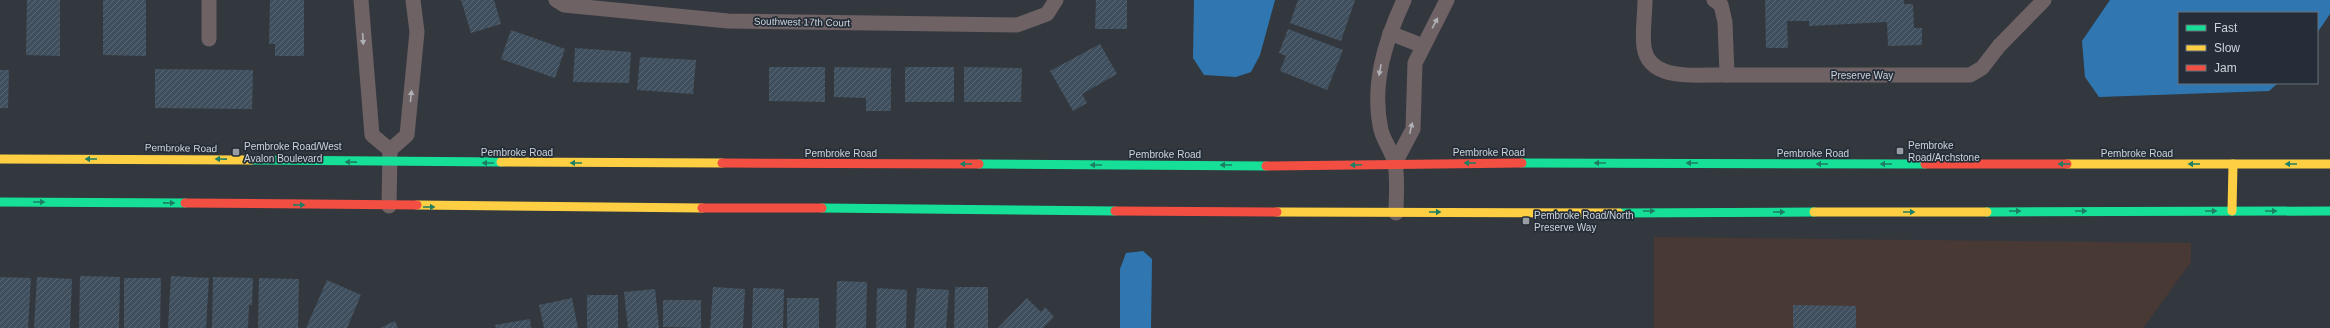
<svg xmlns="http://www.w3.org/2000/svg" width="2330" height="328" viewBox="0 0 2330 328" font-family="Arial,sans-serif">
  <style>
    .education { fill: #493935 }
    .water { fill: #3077b2 }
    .building { fill: url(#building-hatch) }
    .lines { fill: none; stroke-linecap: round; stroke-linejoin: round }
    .street { stroke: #6e6265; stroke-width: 15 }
    .fast { stroke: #16e098; stroke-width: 9 }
    .slow { stroke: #ffcf43; stroke-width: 9 }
    .jam { stroke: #f24e42; stroke-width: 9 }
    .oneway { fill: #b0b1b7 }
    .oneway2 { fill: #1e7e63 }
    .poi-dot { fill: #979da3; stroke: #252e38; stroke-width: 1.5 }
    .labels { text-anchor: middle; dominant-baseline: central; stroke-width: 3.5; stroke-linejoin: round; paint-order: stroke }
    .street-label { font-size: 10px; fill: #cdd3da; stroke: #252e38 }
    .poi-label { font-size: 10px; fill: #cdd3da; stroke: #252e38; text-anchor: start }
  </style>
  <defs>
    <pattern id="building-hatch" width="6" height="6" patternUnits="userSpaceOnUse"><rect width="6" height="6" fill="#404f5e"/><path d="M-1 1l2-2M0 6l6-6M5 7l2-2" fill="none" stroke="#5a6774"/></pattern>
  </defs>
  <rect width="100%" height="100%" fill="#33383e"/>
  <path class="education" d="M 1654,237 L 2191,243 L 2191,262 L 2143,328 L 1654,328 Z"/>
  <g class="water">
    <path d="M 1194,0 L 1275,0 L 1260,55 L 1251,72 L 1236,77 L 1204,75 L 1193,58 Z"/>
    <path d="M 2110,0 L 2330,0 L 2330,14 L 2317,33 L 2317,13 L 2179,13 L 2179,83 L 2278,83 L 2269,91 L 2099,97 L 2085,77 L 2082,41 Z"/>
    <path d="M 1143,251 L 1152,259 L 1151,328 L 1120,328 L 1120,269 L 1126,253 Z"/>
  </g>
  <g class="building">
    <path d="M 27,0 L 60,0 L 60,56 L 26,55 Z"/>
    <path d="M 103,0 L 146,0 L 146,56 L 103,55 Z"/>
    <path d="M 270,0 L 304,0 L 304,56 L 275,56 L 275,44 L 269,44 Z"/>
    <path d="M 461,0 L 494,0 L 501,24 L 471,33 Z"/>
    <path d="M 1096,0 L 1127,0 L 1127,29 L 1095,29 Z"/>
    <path d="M 1298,0 L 1355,0 L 1341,41 L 1290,23 Z"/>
    <path d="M 1765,0 L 1904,0 L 1904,4 L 1913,4 L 1914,28 L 1922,28 L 1922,45 L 1888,46 L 1887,22 L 1809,26 L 1809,21 L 1787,21 L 1788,48 L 1766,48 Z"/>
    <path d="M 1288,29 L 1343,50 L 1327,90 L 1280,71 L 1286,56 L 1279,53 Z"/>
    <path d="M 511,30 L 565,49 L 555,78 L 501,59 Z"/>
    <path d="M 1100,44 L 1117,74 L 1082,94 L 1087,103 L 1073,111 L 1050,71 Z"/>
    <path d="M 575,48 L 631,52 L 629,83 L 573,82 Z"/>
    <path d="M 640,57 L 696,60 L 693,94 L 637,90 Z"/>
    <path d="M 769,67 L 825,67 L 825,102 L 769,101 Z"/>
    <path d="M 834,67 L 891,68 L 891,111 L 866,111 L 866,98 L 834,97 Z"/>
    <rect x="905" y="67" width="49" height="35"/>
    <path d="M 964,67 L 1022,68 L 1021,102 L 964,102 Z"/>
    <path d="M 155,69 L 253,70 L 252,109 L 155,108 Z"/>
    <path d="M 0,70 L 9,70 L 8,108 L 0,108 Z"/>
    <path d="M 80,276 L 120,277 L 119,328 L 79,328 Z"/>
    <path d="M 171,276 L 209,278 L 206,328 L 168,328 Z"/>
    <path d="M 0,277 L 31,278 L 28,328 L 0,328 Z"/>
    <path d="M 37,277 L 72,279 L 70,328 L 34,328 Z"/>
    <path d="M 213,277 L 253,278 L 252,305 L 249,305 L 248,328 L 212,328 Z"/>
    <path d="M 124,278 L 161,278 L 160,328 L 124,328 Z"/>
    <path d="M 259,278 L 299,279 L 298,328 L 258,328 Z"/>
    <path d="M 327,280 L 361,295 L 347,328 L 306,328 Z"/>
    <path d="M 837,281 L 867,282 L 866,328 L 836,328 Z"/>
    <path d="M 713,287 L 745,289 L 743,328 L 710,328 Z"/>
    <path d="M 955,287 L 988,287 L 988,328 L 954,328 Z"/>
    <path d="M 753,288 L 784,289 L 783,328 L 752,328 Z"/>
    <path d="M 877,288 L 907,290 L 906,328 L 876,328 Z"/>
    <path d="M 917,288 L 949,290 L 946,328 L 914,328 Z"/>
    <path d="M 655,289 L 659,328 L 628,328 L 624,292 Z"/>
    <rect x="587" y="295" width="31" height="33"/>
    <path d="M 572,298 L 578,328 L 544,328 L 539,305 Z"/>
    <rect x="787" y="298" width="32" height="30"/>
    <path d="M 1027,298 L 1041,312 L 1045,307 L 1054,317 L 1043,328 L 998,328 Z"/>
    <path d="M 663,300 L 701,300 L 701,328 L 663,327 Z"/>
    <path d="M 1793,305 L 1856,306 L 1856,328 L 1793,328 Z"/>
    <path d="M 530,319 L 531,328 L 496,328 L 495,325 Z"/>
    <path d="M 395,321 L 398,328 L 380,328 Z"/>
  </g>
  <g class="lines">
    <g class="street">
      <path d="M 209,0 L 209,39"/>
      <path d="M 361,0 L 372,135 L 390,150 L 389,206"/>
      <path d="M 556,0 L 564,5 L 728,21 L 1017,25 L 1047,14 L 1056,0"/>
      <path d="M 1645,0 C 1645,15 1642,32 1644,47 C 1649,83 1700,74 1727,75"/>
      <path d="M 1714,0 L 1721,5 L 1725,22 L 1727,75 L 1970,75 L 1982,68 L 1999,46 L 2044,0"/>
      <path d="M 1390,33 L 1423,46"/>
      <path d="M 390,150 L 407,135 L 417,32 L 413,0"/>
      <path d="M 1395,163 L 1413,129 L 1415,63 L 1447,0"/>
      <path d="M 1396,213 C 1396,197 1398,179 1395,164 C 1393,152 1384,142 1381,130 C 1371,85 1385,41 1404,0"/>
    </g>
    <g class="fast">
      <path d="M 251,160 L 501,162"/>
      <path d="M 1522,163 L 1925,164"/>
      <path d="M 979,164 L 1266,166"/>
      <path d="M 0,202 L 185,203"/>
      <path d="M 822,208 L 1115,211"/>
      <path d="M 1987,212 L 2330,211"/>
      <path d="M 1619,213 L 1814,212"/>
    </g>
    <g class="slow">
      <path d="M 0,159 L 251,160"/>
      <path d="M 501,162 L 722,163"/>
      <path d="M 2067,164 L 2330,164"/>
      <path d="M 417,205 L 702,208"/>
      <path d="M 2232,211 L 2233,164"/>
      <path d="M 1277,212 L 1619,213"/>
      <path d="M 1814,212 L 1987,212"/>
    </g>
    <g class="jam">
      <path d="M 722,163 L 979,164"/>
      <path d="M 1925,164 L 2067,164"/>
      <path d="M 1266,166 L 1522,163"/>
      <path d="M 185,203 L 417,205"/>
      <path d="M 702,208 L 822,208"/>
      <path d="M 1115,211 L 1277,212"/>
    </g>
  </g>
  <defs><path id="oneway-solid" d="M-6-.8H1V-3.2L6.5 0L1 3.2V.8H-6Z"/></defs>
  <g class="oneway">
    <use href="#oneway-solid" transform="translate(1435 23) rotate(-62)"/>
    <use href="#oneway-solid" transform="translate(363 39) rotate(87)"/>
    <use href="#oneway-solid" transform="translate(1380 70) rotate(101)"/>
    <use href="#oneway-solid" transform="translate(411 96) rotate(-84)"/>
    <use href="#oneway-solid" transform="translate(1411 128) rotate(-77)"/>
  </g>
  <g class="oneway2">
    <use href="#oneway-solid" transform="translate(91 159) rotate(180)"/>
    <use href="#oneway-solid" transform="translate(221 159) rotate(-179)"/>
    <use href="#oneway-solid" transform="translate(351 162) rotate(-179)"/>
    <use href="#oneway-solid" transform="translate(488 163) rotate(-180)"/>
    <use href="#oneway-solid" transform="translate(576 163) rotate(-180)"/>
    <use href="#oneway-solid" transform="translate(1470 163) rotate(-180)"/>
    <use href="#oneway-solid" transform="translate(1600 163) rotate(-180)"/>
    <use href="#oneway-solid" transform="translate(1692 163) rotate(-180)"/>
    <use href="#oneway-solid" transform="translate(966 164) rotate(-180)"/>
    <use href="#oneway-solid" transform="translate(1822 164) rotate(-180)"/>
    <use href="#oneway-solid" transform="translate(1886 164) rotate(-180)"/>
    <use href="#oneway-solid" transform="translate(2064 164) rotate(-180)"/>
    <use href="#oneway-solid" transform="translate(2194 164) rotate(-180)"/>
    <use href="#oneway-solid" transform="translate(2291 164) rotate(-180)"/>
    <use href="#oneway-solid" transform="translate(1096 165) rotate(-180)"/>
    <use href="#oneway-solid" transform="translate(1226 165) rotate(-180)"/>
    <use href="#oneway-solid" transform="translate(1356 165) rotate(177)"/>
    <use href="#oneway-solid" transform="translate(39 202)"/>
    <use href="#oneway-solid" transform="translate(169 203) rotate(1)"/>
    <use href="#oneway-solid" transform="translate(299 205) rotate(1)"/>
    <use href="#oneway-solid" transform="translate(429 207)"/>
    <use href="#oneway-solid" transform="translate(1649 211)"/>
    <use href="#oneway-solid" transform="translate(2015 211)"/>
    <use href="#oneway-solid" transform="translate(2081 211)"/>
    <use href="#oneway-solid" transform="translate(2211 211)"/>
    <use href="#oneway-solid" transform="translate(2271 211)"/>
    <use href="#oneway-solid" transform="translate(1435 212)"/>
    <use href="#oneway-solid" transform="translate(1779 212)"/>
    <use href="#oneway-solid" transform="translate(1909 212)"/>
  </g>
  <g class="poi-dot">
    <rect x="1896" y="147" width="8" height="8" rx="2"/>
    <rect x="232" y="148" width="8" height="8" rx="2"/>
    <rect x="1522" y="217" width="8" height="8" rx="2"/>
  </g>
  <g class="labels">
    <g class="street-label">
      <text transform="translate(802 22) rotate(1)">Southwest 17th Court</text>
      <text x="1862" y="75">Preserve Way</text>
      <text transform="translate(181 148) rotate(1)">Pembroke Road</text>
      <text x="517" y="152">Pembroke Road</text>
      <text x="1489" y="152">Pembroke Road</text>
      <text x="841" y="153">Pembroke Road</text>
      <text x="1813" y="153">Pembroke Road</text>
      <text x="2137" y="153">Pembroke Road</text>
      <text x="1165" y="154">Pembroke Road</text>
    </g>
    <g class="poi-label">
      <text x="1908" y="145">Pembroke<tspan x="1908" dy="12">Road/Archstone</tspan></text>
      <text x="244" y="146">Pembroke Road/West<tspan x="244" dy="12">Avalon Boulevard</tspan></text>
      <text x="1534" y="215">Pembroke Road/North<tspan x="1534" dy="12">Preserve Way</tspan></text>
    </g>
  </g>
  <rect x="2178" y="12" width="140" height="72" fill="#252e38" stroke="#687079"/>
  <rect x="2186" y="25" width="20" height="6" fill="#16e098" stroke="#687079"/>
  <text x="2214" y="32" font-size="12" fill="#cdd3da">Fast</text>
  <rect x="2186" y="45" width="20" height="6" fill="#ffcf43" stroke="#687079"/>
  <text x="2214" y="52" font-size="12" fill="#cdd3da">Slow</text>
  <rect x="2186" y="65" width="20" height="6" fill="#f24e42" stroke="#687079"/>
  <text x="2214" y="72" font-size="12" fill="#cdd3da">Jam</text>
</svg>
